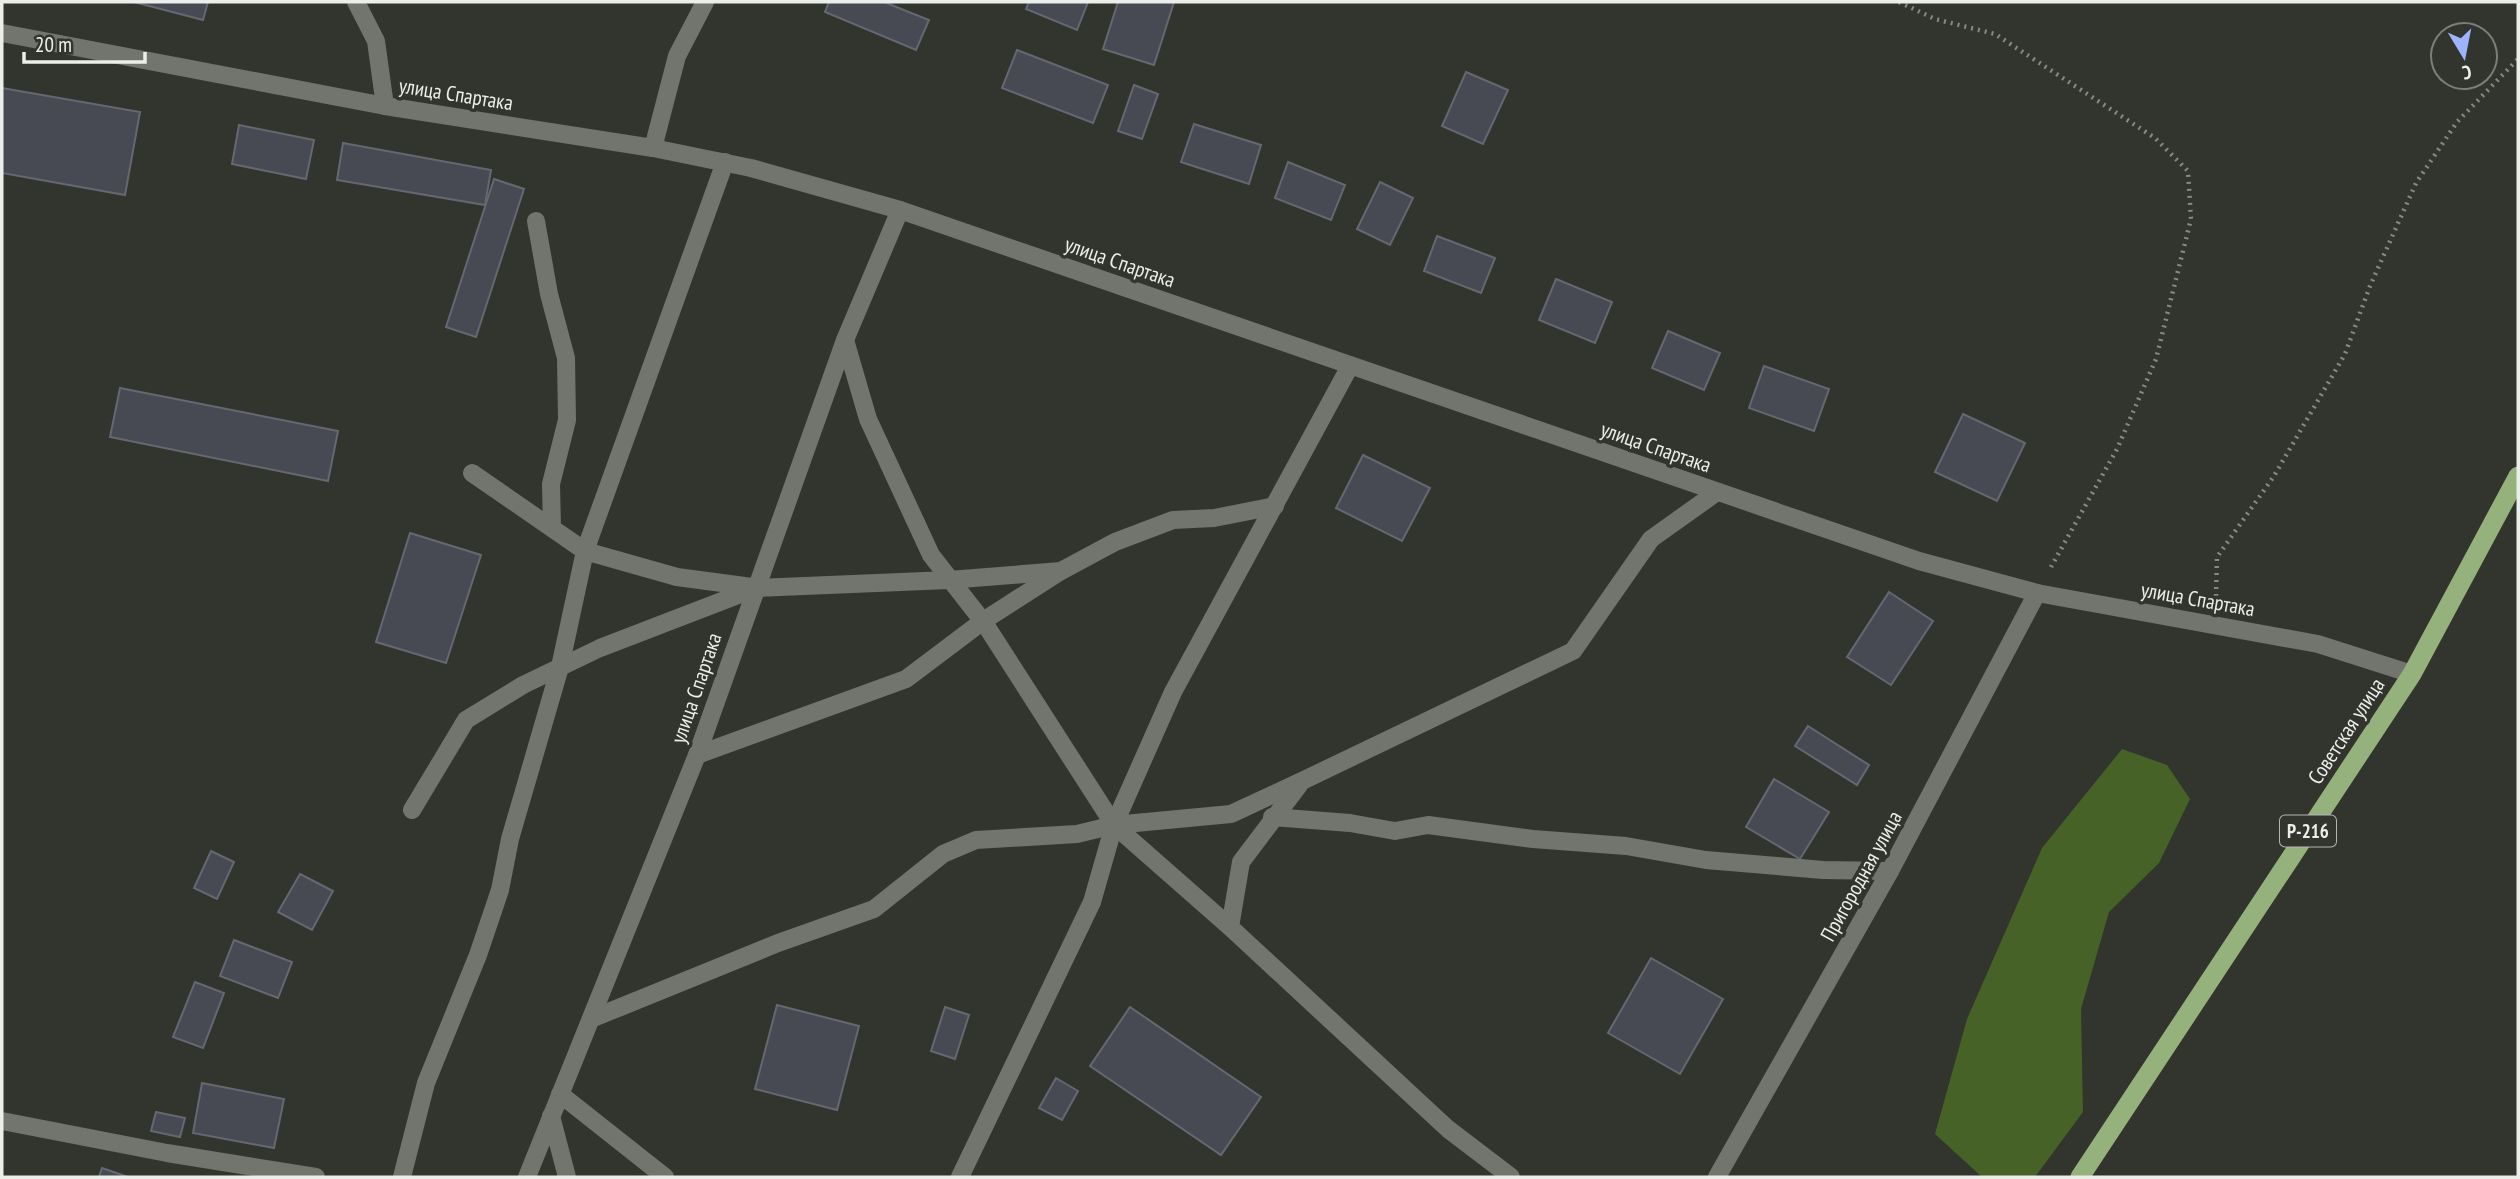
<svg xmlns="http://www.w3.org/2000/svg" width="2520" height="1179" viewBox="0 0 2520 1179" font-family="'PT Sans Narrow',sans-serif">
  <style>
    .green { fill: #466226 }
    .building { fill: #474a52; stroke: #656870; stroke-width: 2 }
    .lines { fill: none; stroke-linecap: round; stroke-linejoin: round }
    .path { stroke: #878a84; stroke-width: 4.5; stroke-dasharray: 2 5; stroke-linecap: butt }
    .service { stroke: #71756d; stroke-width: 18 }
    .minor { stroke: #71756d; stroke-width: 18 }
    .trunk { stroke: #96b27c; stroke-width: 19 }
    .labels { text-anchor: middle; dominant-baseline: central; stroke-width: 7; stroke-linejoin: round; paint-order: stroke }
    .shield { fill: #31352e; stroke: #b4b6b1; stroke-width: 2 }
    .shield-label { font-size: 19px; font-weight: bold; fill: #eceee9 }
    .street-label { font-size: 21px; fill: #eceee9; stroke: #31352e }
  </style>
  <rect width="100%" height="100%" fill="#31352e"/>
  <path class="green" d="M 2122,749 L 2167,765 L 2190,799 L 2159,863 L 2109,912 L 2081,1009 L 2083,1112 L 2035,1177 L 1982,1177 L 1935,1134 L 1967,1019 L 2042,848 Z"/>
  <g class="building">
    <path d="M 134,2 L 208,2 L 203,20 Z"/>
    <path d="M 829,2 L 884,2 L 929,20 L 916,50 L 825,12 Z"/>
    <path d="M 1029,2 L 1088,2 L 1077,30 L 1026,9 Z"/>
    <path d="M 1118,2 L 1174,2 L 1154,65 L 1103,49 Z"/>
    <path d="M 1017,50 L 1108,85 L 1093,123 L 1002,88 Z"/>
    <path d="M 1466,72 L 1508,90 L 1483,144 L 1442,126 Z"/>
    <path d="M 1134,85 L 1158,94 L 1142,139 L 1118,131 Z"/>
    <path d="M 2,88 L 140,112 L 125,195 L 2,173 Z"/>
    <path d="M 1194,124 L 1261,145 L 1249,184 L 1181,162 Z"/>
    <path d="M 239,125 L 314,140 L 306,179 L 232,164 Z"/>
    <path d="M 343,143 L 491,170 L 485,205 L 337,180 Z"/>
    <path d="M 1288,162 L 1345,185 L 1331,220 L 1275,198 Z"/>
    <path d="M 494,179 L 524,189 L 476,337 L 446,327 Z"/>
    <path d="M 1380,182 L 1413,198 L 1390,245 L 1357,229 Z"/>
    <path d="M 1437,236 L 1495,258 L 1481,293 L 1424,271 Z"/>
    <path d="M 1556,279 L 1612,302 L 1595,343 L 1539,320 Z"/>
    <path d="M 1668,331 L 1720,353 L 1704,390 L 1652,368 Z"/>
    <path d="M 1764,366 L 1829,389 L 1814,431 L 1749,408 Z"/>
    <path d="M 120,388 L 338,431 L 328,481 L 110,437 Z"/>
    <path d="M 1963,414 L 2025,443 L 1997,501 L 1935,472 Z"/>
    <path d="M 1363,455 L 1430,488 L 1402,541 L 1336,508 Z"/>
    <path d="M 410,533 L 481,555 L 446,663 L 376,642 Z"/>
    <path d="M 1889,592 L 1933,621 L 1891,685 L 1847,657 Z"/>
    <path d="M 1808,726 L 1869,765 L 1857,785 L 1795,746 Z"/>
    <path d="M 1774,779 L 1829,812 L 1800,859 L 1746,827 Z"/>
    <path d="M 211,851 L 234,862 L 217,899 L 194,888 Z"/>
    <path d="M 300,874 L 333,891 L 312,930 L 278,912 Z"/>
    <path d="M 234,940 L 292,962 L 278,998 L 220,976 Z"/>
    <path d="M 1651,958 L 1723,999 L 1680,1074 L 1608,1033 Z"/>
    <path d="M 195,982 L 224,993 L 203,1048 L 173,1037 Z"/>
    <path d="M 777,1005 L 859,1026 L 837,1110 L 755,1089 Z"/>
    <path d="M 945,1007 L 969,1015 L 955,1059 L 931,1051 Z"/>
    <path d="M 1130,1007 L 1261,1097 L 1221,1155 L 1090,1066 Z"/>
    <path d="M 1056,1078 L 1078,1091 L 1062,1120 L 1039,1108 Z"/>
    <path d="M 202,1083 L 284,1099 L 274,1148 L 193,1133 Z"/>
    <path d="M 156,1112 L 185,1118 L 180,1137 L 151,1131 Z"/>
    <path d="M 102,1168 L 128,1177 L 99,1177 Z"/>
  </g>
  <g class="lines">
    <g class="path">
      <path d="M 1899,2 L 1935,19 L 1995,34 L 2155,138 L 2188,171 L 2191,219 L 2156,359 L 2117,449 L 2051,567"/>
      <path d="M 2216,596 L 2217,557 L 2274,476 L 2345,354 L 2370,286 L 2416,183 L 2457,122 L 2518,59"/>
    </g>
    <g class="service">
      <path d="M 653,148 L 677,56 L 705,2"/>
      <path d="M 536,221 L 549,294 L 566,358 L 567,420 L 551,484 L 552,528"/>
      <path d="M 845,340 L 868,419 L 931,555 L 985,624 L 1114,825 L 1230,927 L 1448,1129 L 1511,1177"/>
      <path d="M 472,473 L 585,551 L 677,577 L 752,587"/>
      <path d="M 697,755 L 906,679 L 983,621 L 1061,571 L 1115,542 L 1173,520 L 1214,518 L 1275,506"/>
      <path d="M 412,810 L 466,720 L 523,685 L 600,648 L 756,588 L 949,580 L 1061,571"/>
      <path d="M 1272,817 L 1350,823 L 1395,831 L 1428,825 L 1533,839 L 1626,846 L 1706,860 L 1823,870 L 1890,871"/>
      <path d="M 1230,927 L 1241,862 L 1299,785"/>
      <path d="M 591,1019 L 778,943 L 874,909 L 943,854 L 976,840 L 1077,834 L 1114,825 L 1231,814 L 1304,780 L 1573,651 L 1651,539 L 1717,492"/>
      <path d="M 560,1094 L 665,1177"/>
      <path d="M 551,1116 L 567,1177"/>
      <path d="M 2,1121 L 167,1153 L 316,1177"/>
      <path d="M 402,1177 L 426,1083 L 478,955 L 500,890 L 510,839 L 560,667 L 585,551 L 725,162"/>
      <path d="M 960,1177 L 1092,902 L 1114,825 L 1173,692 L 1350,366"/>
    </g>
    <g class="minor">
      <path d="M 356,2 L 376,41 L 385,106"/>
      <path d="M 2,33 L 385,106 L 653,148 L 751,168 L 900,210 L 1919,561 L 2037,593 L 2318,644 L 2412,674"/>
      <path d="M 527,1177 L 697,755 L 845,340 L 900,210"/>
      <path d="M 1717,1177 L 1890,871 L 2037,593"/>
    </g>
    <path class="trunk" d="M 2080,1177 L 2412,674 L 2518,476"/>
  </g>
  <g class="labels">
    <rect class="shield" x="2280" y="815.5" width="56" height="31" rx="5"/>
    <g class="shield-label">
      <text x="2308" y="831">Р-216</text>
    </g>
    <g class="street-label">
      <text transform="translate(456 94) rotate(9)">улица Спартака</text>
      <text transform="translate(1120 262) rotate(19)">улица Спартака</text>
      <text transform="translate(1656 447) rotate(19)">улица Спартака</text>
      <text transform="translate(2198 599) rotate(10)">улица Спартака</text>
      <text transform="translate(696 688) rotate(-71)">улица Спартака</text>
      <text transform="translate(2346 731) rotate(-57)">Советская улица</text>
      <text transform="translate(1861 876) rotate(-61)">Пригородная улица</text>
    </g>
  </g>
  <rect width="2520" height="1179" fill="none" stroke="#eceee9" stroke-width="7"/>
  <g transform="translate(2464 56) rotate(170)"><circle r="33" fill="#31352e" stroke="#7c7f79" stroke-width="2"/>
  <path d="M0-5L12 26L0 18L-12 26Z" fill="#9db4fd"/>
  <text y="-10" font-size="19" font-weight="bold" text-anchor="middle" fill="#eceee9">С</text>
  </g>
  <path d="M24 52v10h121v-10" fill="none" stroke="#eceee9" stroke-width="3.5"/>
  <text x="35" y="52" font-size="21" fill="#eceee9" stroke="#31352e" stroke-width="5" paint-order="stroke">20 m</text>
</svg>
